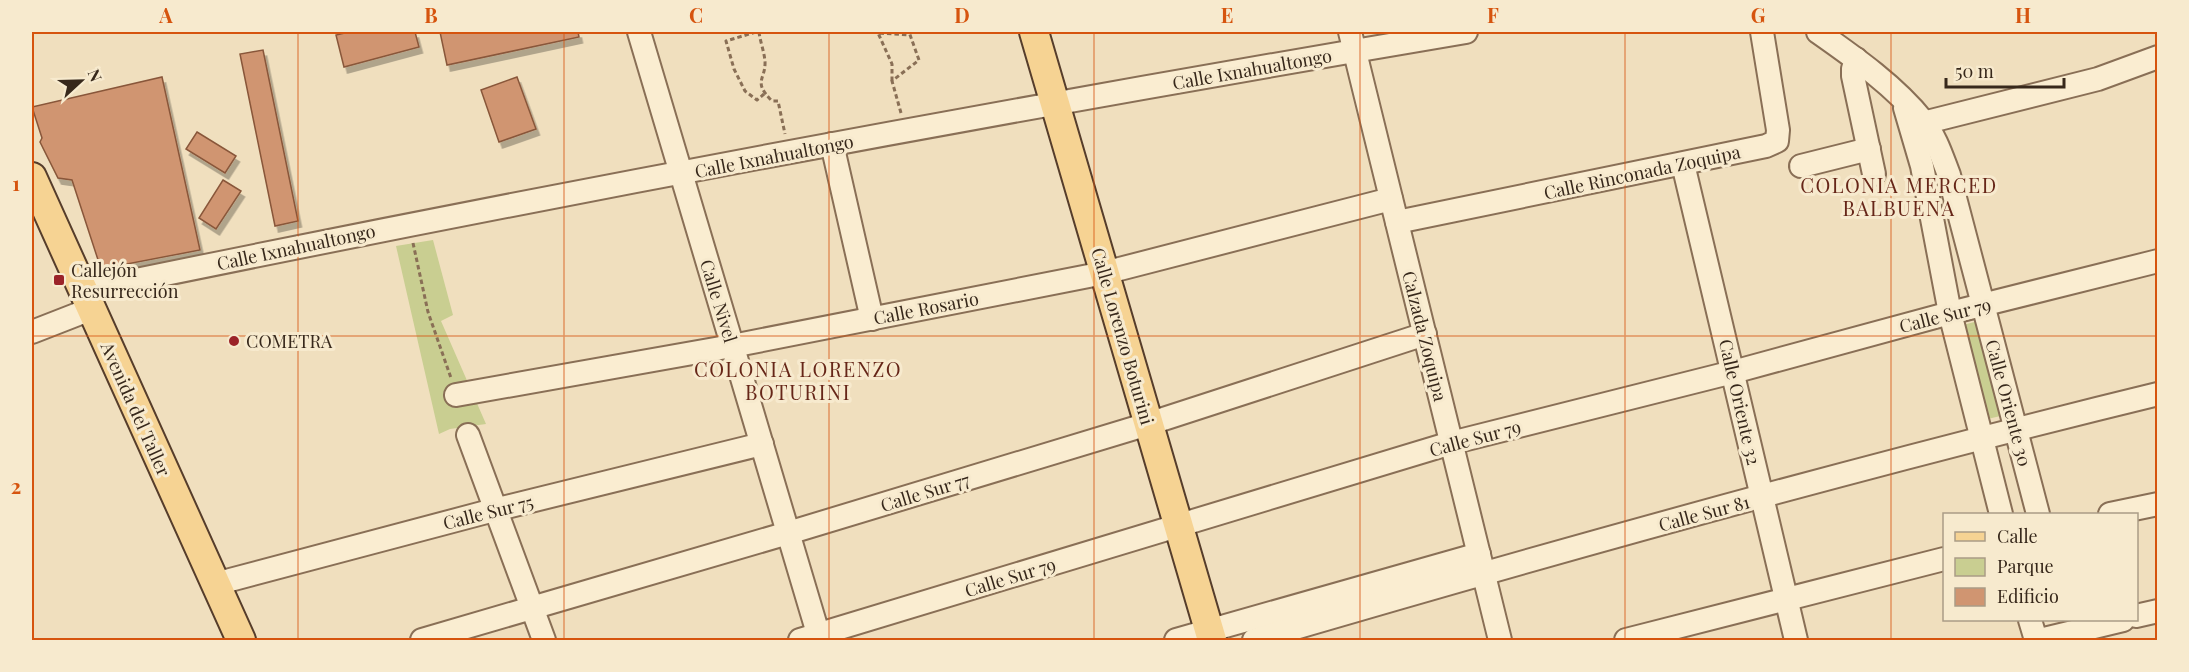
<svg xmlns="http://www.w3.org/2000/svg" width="2189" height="672" viewBox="0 0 2189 672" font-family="'Playfair Display',serif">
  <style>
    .green { fill: #c9ce91 }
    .building { fill: #d09571; stroke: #89573a; stroke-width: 1.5; filter: url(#shadow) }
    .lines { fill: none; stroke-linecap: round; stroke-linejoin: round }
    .minor-casing { stroke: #896f56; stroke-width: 26 }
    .major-casing { stroke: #563d2b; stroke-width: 32 }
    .path { stroke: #896f56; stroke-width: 3; stroke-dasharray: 4.5 3; stroke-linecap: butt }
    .minor { stroke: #faedd1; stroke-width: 22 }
    .major { stroke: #f6d393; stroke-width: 28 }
    .grid { fill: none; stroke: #d6540e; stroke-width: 1.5; stroke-opacity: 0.55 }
    .poi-dot { fill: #9b2328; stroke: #f7eace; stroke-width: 2 }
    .labels { text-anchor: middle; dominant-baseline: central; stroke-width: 6; stroke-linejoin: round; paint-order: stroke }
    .street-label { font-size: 18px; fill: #37281b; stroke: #f7eace }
    .poi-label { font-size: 18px; fill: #37281b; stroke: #f7eace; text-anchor: start }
    .neighbourhood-label { font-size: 20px; letter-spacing: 1.5px; fill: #662618; stroke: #f7eace }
    .neatline { fill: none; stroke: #d6540e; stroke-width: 2 }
    .grid-label { font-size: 20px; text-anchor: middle; font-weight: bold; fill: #d6540e }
  </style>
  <defs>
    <filter id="shadow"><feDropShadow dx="3.5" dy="6" stdDeviation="0" flood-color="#0004"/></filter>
  </defs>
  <rect width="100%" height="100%" fill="#f0dfbe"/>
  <g class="green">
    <path d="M 433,240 L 453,315 L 441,321 L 486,424 L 450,429 L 439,434 L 396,246 Z"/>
    <path d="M 1982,320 L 2005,415 L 1983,420 L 1959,326 Z"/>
  </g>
  <g class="building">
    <path d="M 349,32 L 415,32 L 419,47 L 344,67 L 336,35 Z"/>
    <path d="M 440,32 L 578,32 L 579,37 L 447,65 Z"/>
    <path d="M 263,50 L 298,221 L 275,226 L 240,54 Z"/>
    <path d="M 162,77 L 200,250 L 101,269 L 72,180 L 58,178 L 40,142 L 42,138 L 32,107 Z"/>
    <path d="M 517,77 L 536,129 L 499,142 L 481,90 Z"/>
    <path d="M 197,132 L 236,156 L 225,173 L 186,149 Z"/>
    <path d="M 223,180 L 241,191 L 216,229 L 199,218 Z"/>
  </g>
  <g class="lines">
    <defs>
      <g id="minor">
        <path d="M 639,32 L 820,640"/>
        <path d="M 1350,32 L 1500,640"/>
        <path d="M 1818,32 C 1855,58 1895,86 1923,121 C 1936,137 1942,157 1949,175 L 2038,514"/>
        <path d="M 1856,59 L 1853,69 L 1853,76 L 1874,174"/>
        <path d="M 1905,108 L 1922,166 L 1950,313 L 2001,514"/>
        <path d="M 1911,126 L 2098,79 L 2158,57"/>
        <path d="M 832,144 L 872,319"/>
        <path d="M 1683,164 L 1796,640"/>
        <path d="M 1801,166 L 1869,149"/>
        <path d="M 1397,222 L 1766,146 L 1777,141 L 1778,130 L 1762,32"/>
        <path d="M 83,291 C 542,196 1004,110 1466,32"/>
        <path d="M 32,332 L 91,309"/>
        <path d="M 456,395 L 732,346 L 1104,273 L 1391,199"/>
        <path d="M 468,435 L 544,640"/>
        <path d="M 2110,514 L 2158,504"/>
        <path d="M 215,584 L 494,510 L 762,444"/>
        <path d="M 2136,616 L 2158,611"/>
        <path d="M 2030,620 L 2036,640"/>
        <path d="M 422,640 L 788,533 L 1148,424 L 1425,334"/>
        <path d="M 800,640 L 1451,443 L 1733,372 L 1950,313 L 2158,261"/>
        <path d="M 1176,640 L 1479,554"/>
        <path d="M 1254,640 C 1553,552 1854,468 2158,394"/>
        <path d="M 1626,640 L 1944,559"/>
        <path d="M 2040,640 L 2123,620"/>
      </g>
      <g id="major">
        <path d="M 1034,32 L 1212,640"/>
        <path d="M 32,177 L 241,640"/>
      </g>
    </defs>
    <use href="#minor" class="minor-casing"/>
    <use href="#major" class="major-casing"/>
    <g class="path">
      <path d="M 756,32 L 726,41 L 734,69 L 745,91 L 757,100 L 764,94"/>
      <path d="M 759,32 C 760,41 764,51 765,61 C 766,80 752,81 772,101 L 778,101 L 785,134"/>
      <path d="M 892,81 L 892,64 L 878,33 L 909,35"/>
      <path d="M 901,113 L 892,81 L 919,60 L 909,32"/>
      <path d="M 413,243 L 428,312 L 451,378"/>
    </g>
    <use href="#minor" class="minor"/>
    <use href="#major" class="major"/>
  </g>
  <path class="grid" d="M 298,32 L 298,640M 564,32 L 564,640M 829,32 L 829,640M 1094,32 L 1094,640M 1360,32 L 1360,640M 1625,32 L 1625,640M 1891,32 L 1891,640M 32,336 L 2158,336"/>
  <g class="poi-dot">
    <rect x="53" y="274" width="12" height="12" rx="3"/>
    <circle cx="234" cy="341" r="6"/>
  </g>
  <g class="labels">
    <g class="street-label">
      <text transform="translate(1252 69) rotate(-10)">Calle Ixnahualtongo</text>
      <text transform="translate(774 156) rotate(-11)">Calle Ixnahualtongo</text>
      <text transform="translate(1642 172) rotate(-12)">Calle Rinconada Zoquipa</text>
      <text transform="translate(296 247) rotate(-12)">Calle Ixnahualtongo</text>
      <text transform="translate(719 301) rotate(73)">Calle Nivel</text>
      <text transform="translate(926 308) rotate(-11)">Calle Rosario</text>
      <text transform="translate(1945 315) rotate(-14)">Calle Sur 79</text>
      <text transform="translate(1123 336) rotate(74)">Calle Lorenzo Boturini</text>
      <text transform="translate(1425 336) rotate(76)">Calzada Zoquipa</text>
      <text transform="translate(1740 402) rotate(77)">Calle Oriente 32</text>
      <text transform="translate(2009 403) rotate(75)">Calle Oriente 30</text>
      <text transform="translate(136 409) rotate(66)">Avenida del Taller</text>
      <text transform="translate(1475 438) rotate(-15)">Calle Sur 79</text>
      <text transform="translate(925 492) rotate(-17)">Calle Sur 77</text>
      <text transform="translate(488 512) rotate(-14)">Calle Sur 75</text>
      <text transform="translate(1704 513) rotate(-15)">Calle Sur 81</text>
      <text transform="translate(1010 577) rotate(-17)">Calle Sur 79</text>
    </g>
    <g class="poi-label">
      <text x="71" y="270">Callejón<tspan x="71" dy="21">Resurrección</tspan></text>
      <text x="246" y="341">COMETRA</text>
    </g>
    <g class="neighbourhood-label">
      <text x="1899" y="184">COLONIA MERCED<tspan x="1899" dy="23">BALBUENA</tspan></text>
      <text x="798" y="368">COLONIA LORENZO<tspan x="798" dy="23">BOTURINI</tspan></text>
    </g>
  </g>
  <rect width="2189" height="672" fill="none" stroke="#f7eace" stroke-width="66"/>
  <rect x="1943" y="513" width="195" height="108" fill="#f7eace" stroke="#aa9c86" stroke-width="1.5"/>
  <rect x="1955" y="532" width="30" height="9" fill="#f6d393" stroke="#aa9c86" stroke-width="1.5"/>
  <text x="1997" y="543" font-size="18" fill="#37281b">Calle</text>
  <rect x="1955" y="558" width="30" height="18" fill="#c9ce91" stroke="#aa9c86" stroke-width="1.5"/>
  <text x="1997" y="573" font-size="18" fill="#37281b">Parque</text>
  <rect x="1955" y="588" width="30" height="18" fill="#d09571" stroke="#aa9c86" stroke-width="1.5"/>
  <text x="1997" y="603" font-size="18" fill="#37281b">Edificio</text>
  <g transform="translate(81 81) rotate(68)" stroke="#f7eace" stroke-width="4.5" paint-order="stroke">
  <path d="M0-4.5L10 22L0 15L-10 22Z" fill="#37281b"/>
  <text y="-9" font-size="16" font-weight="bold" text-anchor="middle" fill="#37281b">N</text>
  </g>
  <path d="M1946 78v9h118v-9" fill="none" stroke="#37281b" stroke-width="3"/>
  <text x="1955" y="78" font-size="18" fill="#37281b" stroke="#f7eace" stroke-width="4.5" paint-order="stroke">50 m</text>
  <rect x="33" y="33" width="2123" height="606" class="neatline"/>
  <g class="grid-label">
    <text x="166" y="23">A</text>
    <text x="431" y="23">B</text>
    <text x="696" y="23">C</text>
    <text x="962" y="23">D</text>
    <text x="1227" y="23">E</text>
    <text x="1493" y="23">F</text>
    <text x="1758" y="23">G</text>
    <text x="2023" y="23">H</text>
    <text x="16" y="191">1</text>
    <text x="16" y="494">2</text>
  </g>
</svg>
